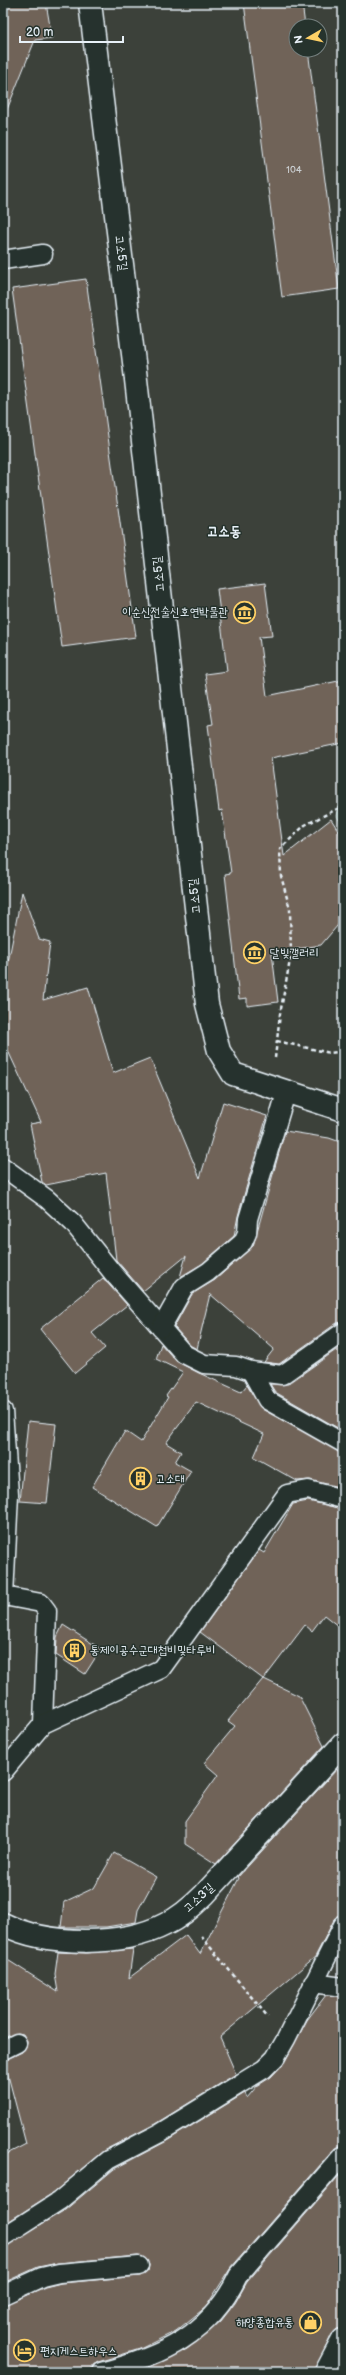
<svg xmlns="http://www.w3.org/2000/svg" width="346" height="2375" viewBox="0 0 346 2375" font-family="'Balsamiq Sans','Poor Story',sans-serif">
  <style>
    .green { fill: #52745e; stroke: #9db2ab }
    .building { fill: #6f6359; stroke: #e8f1f8 }
    .lines { fill: none; stroke-linecap: round; stroke-linejoin: round }
    .lane-casing { stroke: #e8f1f8; stroke-width: 21 }
    .street-casing { stroke: #e8f1f8; stroke-width: 25 }
    .path { stroke: #e8f1f8; stroke-width: 2.5; stroke-dasharray: 4 3; stroke-linecap: butt }
    .lane { stroke: #26332d; stroke-width: 18 }
    .street { stroke: #26332d; stroke-width: 22 }
    .labels { text-anchor: middle; dominant-baseline: central; stroke-width: 3; stroke-linejoin: round; paint-order: stroke }
    .number-label { font-size: 10px; fill: #caced0 }
    .street-label { font-size: 12px; fill: #e8f1f8; stroke: #26332d }
    .poi-label { font-size: 12px; fill: #e8f1f8; stroke: #26332d; text-anchor: start }
    .quarter-label { font-size: 14px; font-weight: bold; fill: #e8f1f8; stroke: #26332d }
  </style>
  <rect width="100%" height="100%" fill="#3c413a"/>
  <filter id="ink" filterUnits="userSpaceOnUse"><feTurbulence type="fractalNoise" baseFrequency=".025" numOctaves="2"/><feDisplacementMap in="SourceGraphic" scale="8" xChannelSelector="R" yChannelSelector="G"/><feConvolveMatrix kernelMatrix="1 2 1 2 8 2 1 2 1" color-interpolation-filters="sRGB"/></filter>
  <g filter="url(#ink)">
    <path class="green" d="M 343,799 L 343,828 L 337,816 L 341,800 Z"/>
    <g class="building">
      <path d="M 3,3 L 46,3 L 52,38 L 35,40 L 4,117 Z"/>
      <path d="M 244,3 L 302,3 L 305,26 L 296,26 L 296,50 L 308,50 L 339,289 L 282,297 Z"/>
      <path d="M 86,279 L 136,637 L 62,647 L 12,289 Z"/>
      <path d="M 265,583 L 272,636 L 259,637 L 267,696 L 343,680 L 343,743 L 271,758 L 284,856 L 331,819 L 343,838 L 343,919 L 321,945 L 272,953 L 278,1002 L 247,1006 L 247,998 L 239,999 L 225,874 L 231,873 L 222,810 L 219,811 L 208,725 L 213,724 L 205,674 L 227,671 L 217,589 Z"/>
      <path d="M 22,892 L 39,939 L 50,942 L 43,1000 L 88,987 L 113,1073 L 150,1058 L 200,1178 L 223,1102 L 267,1116 L 238,1216 L 234,1236 L 202,1264 L 180,1277 L 186,1256 L 143,1291 L 116,1260 L 106,1173 L 46,1185 L 42,1182 L 30,1124 L 41,1122 L 3,1040 L 3,988 Z"/>
      <path d="M 285,1131 L 329,1138 L 343,1143 L 343,1322 L 337,1323 L 279,1364 L 264,1362 L 274,1349 L 210,1294 L 197,1349 L 191,1346 L 174,1327 L 192,1294 L 215,1280 L 253,1246 Z"/>
      <path d="M 103,1278 L 127,1305 L 92,1333 L 105,1348 L 75,1373 L 40,1329 Z"/>
      <path d="M 161,1344 L 176,1361 L 199,1373 L 241,1392 L 247,1385 L 262,1409 L 343,1453 L 343,1488 L 310,1480 L 297,1481 L 254,1457 L 264,1434 L 196,1402 L 166,1443 L 181,1452 L 175,1462 L 191,1471 L 157,1527 L 92,1487 L 125,1431 L 141,1442 L 168,1397 L 166,1396 L 183,1372 L 156,1359 Z"/>
      <path d="M 343,1345 L 343,1431 L 275,1392 L 270,1384 L 288,1384 Z"/>
      <path d="M 28,1421 L 56,1424 L 47,1503 L 20,1501 Z"/>
      <path d="M 308,1501 L 343,1509 L 343,1630 L 324,1615 L 312,1631 L 305,1625 L 264,1679 L 299,1696 L 324,1746 L 216,1864 L 185,1844 L 185,1821 L 218,1775 L 204,1763 L 235,1726 L 228,1721 L 263,1679 L 200,1632 L 259,1550 L 264,1553 L 293,1504 Z"/>
      <path d="M 63,1625 L 101,1649 L 85,1674 L 56,1655 L 57,1637 Z"/>
      <path d="M 337,1769 L 343,1782 L 343,1915 L 334,1920 L 315,1957 L 220,2037 L 236,2074 L 155,2124 L 103,2151 L 53,2193 L 3,2225 L 3,2156 L 26,2144 L 4,2060 L 22,2052 L 27,2043 L 23,2034 L 18,2033 L 3,2038 L 3,1957 L 58,1992 L 55,1974 L 58,1952 L 85,1953 L 133,1949 L 129,1978 L 186,1935 L 200,1954 L 239,1878 L 238,1877 Z"/>
      <path d="M 114,1853 L 156,1877 L 138,1910 L 136,1922 L 106,1927 L 61,1927 L 64,1902 L 94,1888 Z"/>
      <path d="M 326,1995 L 343,1997 L 343,2145 L 335,2148 L 230,2269 L 206,2307 L 176,2331 L 140,2349 L 98,2362 L 93,2365 L 91,2372 L 3,2372 L 3,2305 L 45,2287 L 61,2283 L 140,2276 L 148,2271 L 149,2265 L 147,2260 L 138,2256 L 58,2263 L 38,2267 L 3,2283 L 3,2247 L 65,2210 L 114,2169 L 165,2142 L 245,2093 L 247,2098 L 257,2086 L 271,2077 L 284,2063 L 307,2020 Z"/>
      <path d="M 343,2171 L 343,2328 L 337,2329 L 332,2334 L 314,2372 L 137,2372 L 187,2349 L 221,2321 L 235,2303 L 247,2282 Z"/>
    </g>
    <g class="lines">
      <defs>
        <g id="lane">
          <path d="M 3,260 L 43,254"/>
          <path d="M 3,1167 L 47,1199 L 73,1223 L 112,1272 L 184,1354 L 204,1364 L 236,1366 L 251,1371"/>
          <path d="M 161,1328 L 184,1287 L 208,1272 L 243,1242 L 247,1233 L 248,1219 L 286,1093"/>
          <path d="M 343,1332 L 282,1375 L 251,1371 L 267,1400 L 343,1443"/>
          <path d="M 3,1411 L 9,1494 L 4,1596 L 41,1603 L 47,1611 L 43,1724"/>
          <path d="M 3,1772 L 43,1724 L 161,1669 L 287,1494 L 308,1490 L 343,1499"/>
          <path d="M 313,1983 L 343,1987"/>
          <path d="M 3,2050 L 17,2043"/>
          <path d="M 3,2237 L 59,2201 L 108,2160 L 160,2133 L 264,2069 L 275,2058 L 286,2039 L 343,1925"/>
          <path d="M 3,2295 L 42,2277 L 59,2273 L 139,2266"/>
          <path d="M 101,2372 C 162,2356 210,2335 238,2276 L 343,2155"/>
        </g>
        <g id="street">
          <path d="M 90,3 L 134,362 L 207,1004 L 219,1051 L 233,1074 L 343,1110"/>
          <path d="M 3,1924 C 47,1946 122,1947 166,1924 C 181,1917 193,1906 204,1895 L 343,1744"/>
          <path d="M 326,2372 L 343,2340"/>
        </g>
      </defs>
      <use href="#lane" class="lane-casing"/>
      <use href="#street" class="street-casing"/>
      <g class="path">
        <path d="M 277,1041 L 330,1053 L 338,1052 L 343,1025"/>
        <path d="M 275,1058 L 280,1014 L 291,955 L 290,909 L 281,876 L 280,849 L 305,825 L 343,806"/>
        <path d="M 201,1936 L 268,2017"/>
      </g>
      <use href="#lane" class="lane"/>
      <use href="#street" class="street"/>
    </g>
  </g>
  <defs>
    <symbol id="museum-ring" viewBox="-11 -11 22 22"><circle r="9.5" fill="#26332d" stroke="#ffd166" stroke-width="1.5"/><path d="M0-6L6-3V-2H-6V-3ZM-5-1h2V3h-2ZM-1-1h2V3h-2ZM3-1h2V3H3ZM-6 4H6V6H-6Z" fill="#ffd166"/></symbol>
    <symbol id="building-ring" viewBox="-11 -11 22 22"><circle r="9.5" fill="#26332d" stroke="#ffd166" stroke-width="1.5"/><path d="M-4-6H4V6H1V3H-1V6H-4ZM-2.5-4.3h1.7v1.8h-1.7ZM.8-4.3h1.7v1.8H.8ZM-2.5-1h1.7V.8h-1.7ZM.8-1h1.7V.8H.8Z" fill="#ffd166"/></symbol>
    <symbol id="shop-ring" viewBox="-11 -11 22 22"><circle r="9.5" fill="#26332d" stroke="#ffd166" stroke-width="1.5"/><path d="M-5-2.5h2.3a2.7 3.5 0 0 1 5.4 0H5L5.5 6h-11ZM-1.5-2.5h3a1.5 2.3 0 0 0-3 0Z" fill="#ffd166"/></symbol>
    <symbol id="hotel-ring" viewBox="-11 -11 22 22"><circle r="9.5" fill="#26332d" stroke="#ffd166" stroke-width="1.5"/><path d="M-6-4.5h1.5V1H6V5H4.5V3h-9V5H-6ZM-4 0a1.8 1.8 0 1 1 3.6 0ZM.5 0V-2.5h3Q6-2.5 6 0Z" fill="#ffd166"/></symbol>
  </defs>
  <g fill-rule="evenodd">
    <use href="#museum-ring" x="232" y="600" width="25" height="25"/>
    <use href="#museum-ring" x="242" y="940" width="25" height="25"/>
    <use href="#building-ring" x="128" y="1466" width="25" height="25"/>
    <use href="#building-ring" x="62" y="1638" width="25" height="25"/>
    <use href="#shop-ring" x="298" y="2310" width="25" height="25"/>
    <use href="#hotel-ring" x="12" y="2338" width="25" height="25"/>
  </g>
  <g class="labels">
    <g class="number-label">
      <text x="294" y="170">104</text>
    </g>
    <g class="street-label">
      <text transform="translate(121 253) rotate(83)">고소5길</text>
      <text transform="translate(159 574) rotate(-96)">고소5길</text>
      <text transform="translate(195 896) rotate(-96)">고소5길</text>
      <text transform="translate(199 1898) rotate(-43)">고소3길</text>
    </g>
    <g class="poi-label">
      <text x="228" y="612" text-anchor="end">이순신전술신호연박물관</text>
      <text x="270" y="953">달빛갤러리</text>
      <text x="156" y="1479">고소대</text>
      <text x="90" y="1650">통제이공수군대첩비및타루비</text>
      <text x="294" y="2322" text-anchor="end">해양종합유통</text>
      <text x="40" y="2351">편지게스트하우스</text>
    </g>
    <g class="quarter-label">
      <text x="224" y="531">고소동</text>
    </g>
  </g>
  <rect width="346" height="2375" fill="none" stroke="#26332d" stroke-width="16"/>
  <rect x="8" y="8" width="330" height="2359" fill="none" stroke="#e8f1f8" stroke-width="1.5" filter="url(#ink)"/>
  <g transform="translate(308 38) rotate(261)"><circle r="19" fill="#26332d" stroke="#747f7e"/>
  <path d="M0-3L7 15L0 10L-7 15Z" fill="#ffd166"/>
  <text y="-6" font-size="11" font-weight="bold" text-anchor="middle" fill="#e8f1f8">N</text>
  </g>
  <path d="M20 36v6h103v-6" fill="none" stroke="#e8f1f8" stroke-width="2"/>
  <text x="26" y="36" font-size="12" fill="#e8f1f8" stroke="#26332d" stroke-width="3" paint-order="stroke">20 m</text>
</svg>
